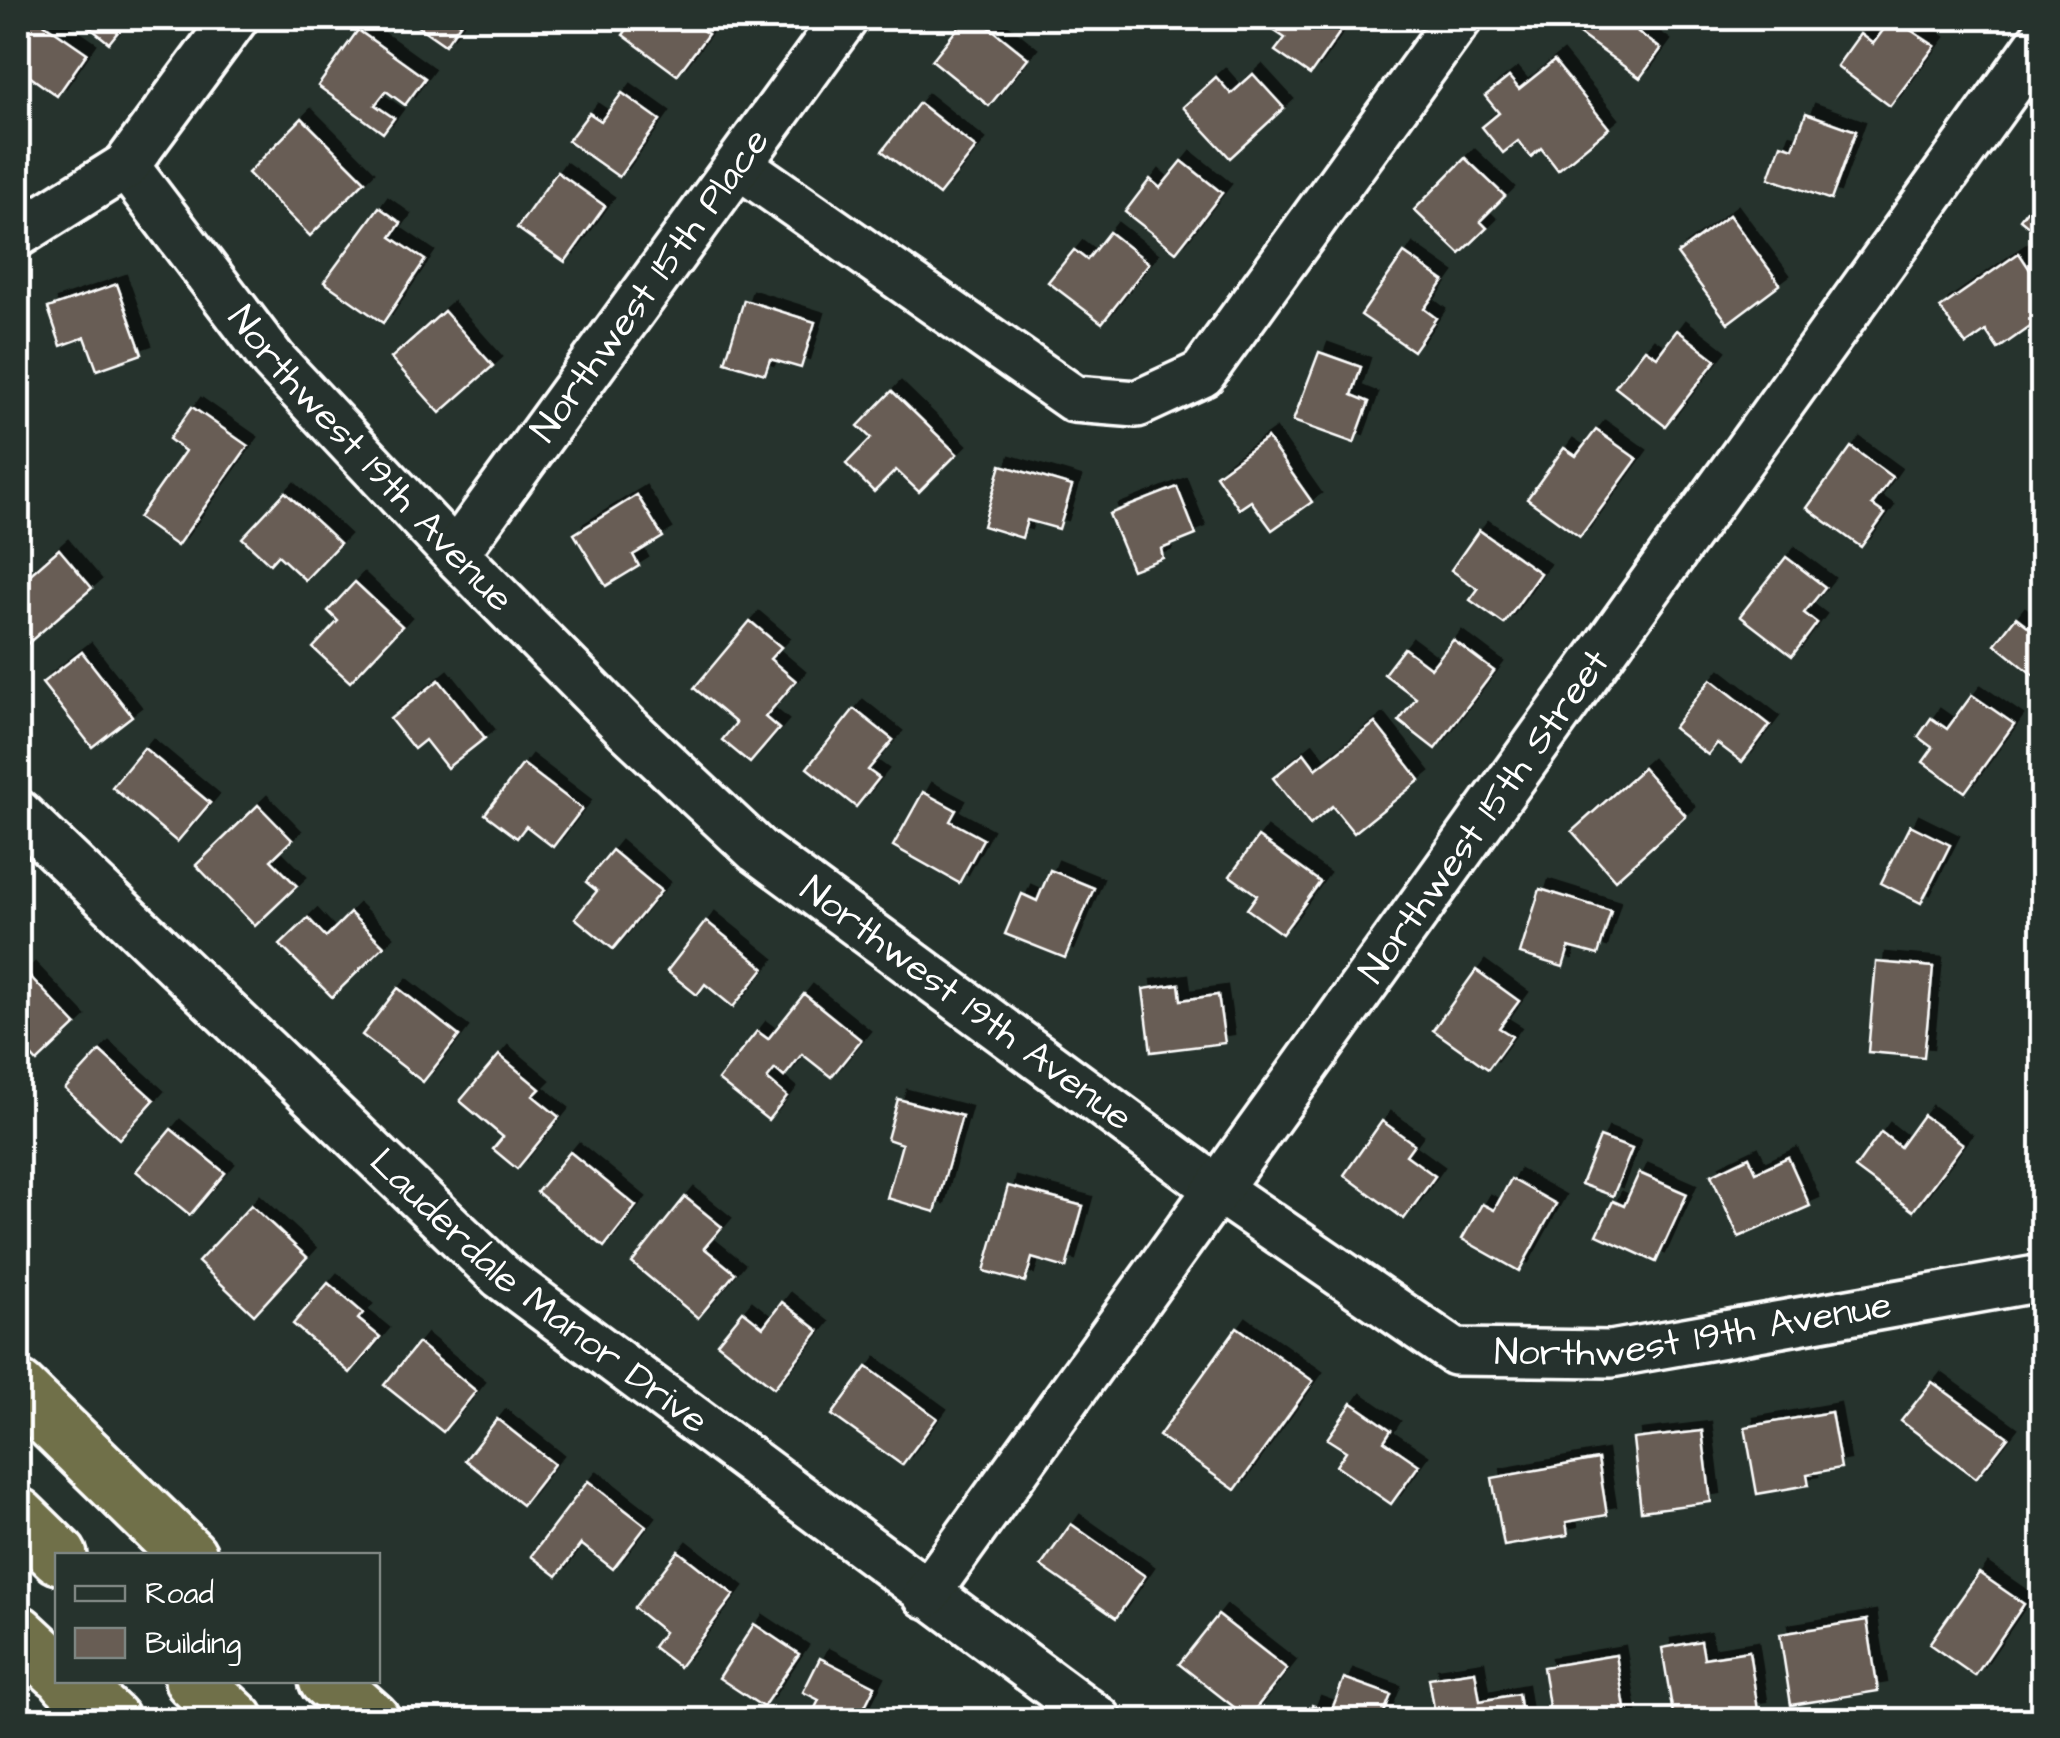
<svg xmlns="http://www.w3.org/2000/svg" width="2060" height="1738" viewBox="0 0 2060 1738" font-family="'Architects Daughter',sans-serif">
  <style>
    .building { fill: #685d54; stroke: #fff; stroke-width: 2.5; filter: url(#shadow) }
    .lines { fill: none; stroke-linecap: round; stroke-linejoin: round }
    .minor-casing { stroke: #fff; stroke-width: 52 }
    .highway-casing { stroke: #fff; stroke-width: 62 }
    .minor { stroke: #26332d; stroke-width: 45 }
    .highway { stroke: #70704a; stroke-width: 55 }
    .labels { text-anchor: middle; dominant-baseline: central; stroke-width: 8; stroke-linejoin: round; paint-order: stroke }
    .street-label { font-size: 38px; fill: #fff; stroke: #26332d }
  </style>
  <defs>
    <filter id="shadow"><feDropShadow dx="9" dy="-9" stdDeviation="0" flood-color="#0009"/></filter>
  </defs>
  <rect width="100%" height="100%" fill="#26332d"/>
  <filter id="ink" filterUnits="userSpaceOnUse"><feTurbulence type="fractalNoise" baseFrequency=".01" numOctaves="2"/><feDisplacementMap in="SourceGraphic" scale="20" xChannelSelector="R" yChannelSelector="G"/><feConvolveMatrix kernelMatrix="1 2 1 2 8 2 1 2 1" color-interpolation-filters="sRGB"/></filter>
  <g filter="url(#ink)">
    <g class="building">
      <path d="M 28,18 L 36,18 L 87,53 L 57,96 L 18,68 L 18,33 Z"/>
      <path d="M 78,18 L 129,18 L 109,43 Z"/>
      <path d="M 406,18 L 464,18 L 445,45 Z"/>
      <path d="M 635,18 L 685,18 L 708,34 L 677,75 L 623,35 Z"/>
      <path d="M 966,18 L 978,18 L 1028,58 L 989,106 L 932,60 Z"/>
      <path d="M 1255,18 L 1341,18 L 1347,22 L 1310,75 L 1275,51 L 1285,38 Z"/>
      <path d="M 1557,18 L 1649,18 L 1638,32 L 1661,49 L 1640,78 Z"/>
      <path d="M 1892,18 L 1935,46 L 1890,106 L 1837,66 L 1860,34 L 1873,44 Z"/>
      <path d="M 358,30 L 425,78 L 405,105 L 386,91 L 375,105 L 394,118 L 383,133 L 318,86 Z"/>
      <path d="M 1554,61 L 1609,128 L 1558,170 L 1541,148 L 1531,157 L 1518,141 L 1503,153 L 1482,127 L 1499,113 L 1485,96 L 1509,77 L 1519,89 Z"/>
      <path d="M 1253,74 L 1284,108 L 1230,158 L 1183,107 L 1216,77 L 1231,94 Z"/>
      <path d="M 622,93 L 660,120 L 619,177 L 568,141 L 589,113 L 601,121 Z"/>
      <path d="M 919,103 L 976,148 L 939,195 L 882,151 Z"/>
      <path d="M 1806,113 L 1856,131 L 1831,200 L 1769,178 L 1781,144 L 1793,148 Z"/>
      <path d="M 302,118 L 365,181 L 310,236 L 248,173 Z"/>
      <path d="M 1465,158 L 1505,196 L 1480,221 L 1487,228 L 1460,254 L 1414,210 Z"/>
      <path d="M 1182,161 L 1222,193 L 1176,252 L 1125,212 L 1150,179 L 1160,188 Z"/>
      <path d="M 557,172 L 605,206 L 565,262 L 517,228 Z"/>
      <path d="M 2042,190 L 2042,237 L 2020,219 Z"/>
      <path d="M 379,207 L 401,223 L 391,237 L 425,260 L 383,323 L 324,282 Z"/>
      <path d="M 1729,215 L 1780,284 L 1728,323 L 1677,254 Z"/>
      <path d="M 1109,232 L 1149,263 L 1102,323 L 1048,282 L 1074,250 L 1087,260 Z"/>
      <path d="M 1404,253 L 1444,281 L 1424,309 L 1436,318 L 1413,351 L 1361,315 Z"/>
      <path d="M 2019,253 L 2042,288 L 2042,318 L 1998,349 L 1986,331 L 1966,345 L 1940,308 Z"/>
      <path d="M 117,284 L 142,354 L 97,370 L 85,337 L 61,346 L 48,308 Z"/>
      <path d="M 744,300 L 815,322 L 801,368 L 770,359 L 765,374 L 725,362 Z"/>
      <path d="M 444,311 L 493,366 L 440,413 L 391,358 Z"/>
      <path d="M 1677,330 L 1716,360 L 1665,426 L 1615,387 L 1645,349 L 1657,357 Z"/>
      <path d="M 1319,352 L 1361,367 L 1352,395 L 1369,402 L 1354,443 L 1293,421 Z"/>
      <path d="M 892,391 L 957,454 L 919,492 L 896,470 L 874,492 L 846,464 L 871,438 L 858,426 Z"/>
      <path d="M 192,407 L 248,446 L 177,546 L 138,518 L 185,451 L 169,439 Z"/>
      <path d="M 1596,430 L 1637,459 L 1580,537 L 1527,499 L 1564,448 L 1576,456 Z"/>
      <path d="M 1267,438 L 1312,502 L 1272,530 L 1251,501 L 1239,509 L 1216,475 Z"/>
      <path d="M 1851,447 L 1892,477 L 1872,505 L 1885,514 L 1861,547 L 1807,508 Z"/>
      <path d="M 1001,465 L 1072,486 L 1059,529 L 1027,520 L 1022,538 L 983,526 Z"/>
      <path d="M 1177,487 L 1196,535 L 1161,549 L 1163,558 L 1132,570 L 1109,514 Z"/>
      <path d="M 285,492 L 340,543 L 305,580 L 278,555 L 270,564 L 242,538 Z"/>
      <path d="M 637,495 L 663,537 L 633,555 L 639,566 L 606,586 L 574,534 Z"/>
      <path d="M 1479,530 L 1540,573 L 1504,624 L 1470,600 L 1478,589 L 1451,570 Z"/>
      <path d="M 59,549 L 92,588 L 18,652 L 18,585 Z"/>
      <path d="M 1786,557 L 1825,587 L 1804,613 L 1817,623 L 1792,656 L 1740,616 Z"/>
      <path d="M 355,582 L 402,626 L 350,682 L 313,648 L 338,621 L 328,611 Z"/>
      <path d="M 2016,617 L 2034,631 L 2042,619 L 2042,682 L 1995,644 Z"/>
      <path d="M 750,621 L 781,647 L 770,659 L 796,681 L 765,717 L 779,729 L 750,763 L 722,740 L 736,723 L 694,688 Z"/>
      <path d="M 1453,640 L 1494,671 L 1435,749 L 1399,721 L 1416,698 L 1384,674 L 1404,648 L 1431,668 Z"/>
      <path d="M 82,652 L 132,716 L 92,747 L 42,683 Z"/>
      <path d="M 1711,679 L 1770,725 L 1742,762 L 1717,743 L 1708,755 L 1673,728 Z"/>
      <path d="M 439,680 L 485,738 L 447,768 L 425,740 L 414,749 L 390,719 Z"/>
      <path d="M 1972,695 L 2014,724 L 1965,792 L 1923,762 L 1933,748 L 1918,737 L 1931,718 L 1947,729 Z"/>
      <path d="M 854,709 L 893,740 L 868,770 L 879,778 L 856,807 L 807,768 Z"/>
      <path d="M 1375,723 L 1420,780 L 1354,833 L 1332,806 L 1310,825 L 1273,778 L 1304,753 L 1316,769 Z"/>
      <path d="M 144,748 L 210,803 L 177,842 L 112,787 Z"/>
      <path d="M 523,764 L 582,809 L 553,847 L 526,826 L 517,838 L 485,814 Z"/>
      <path d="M 1643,768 L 1686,816 L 1615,880 L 1572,831 Z"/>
      <path d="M 923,792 L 956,810 L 950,821 L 983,839 L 959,883 L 893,846 Z"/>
      <path d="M 258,805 L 292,840 L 271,860 L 297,886 L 255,926 L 196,865 Z"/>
      <path d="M 1910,825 L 1950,845 L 1921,903 L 1881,883 Z"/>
      <path d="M 1258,837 L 1320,882 L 1282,934 L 1247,909 L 1257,895 L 1230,876 Z"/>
      <path d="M 612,850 L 661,891 L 613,949 L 575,918 L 597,891 L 586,882 Z"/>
      <path d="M 1050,870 L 1094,888 L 1065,958 L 1005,934 L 1022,894 L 1037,901 Z"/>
      <path d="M 1540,889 L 1611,911 L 1598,955 L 1569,947 L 1563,967 L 1520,954 Z"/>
      <path d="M 350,913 L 384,946 L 332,997 L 280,945 L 308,918 L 326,937 Z"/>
      <path d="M 706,921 L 764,968 L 733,1007 L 705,984 L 697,995 L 667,971 Z"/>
      <path d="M 1876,962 L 1933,967 L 1924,1057 L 1868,1052 Z"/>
      <path d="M 1476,970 L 1519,1001 L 1499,1028 L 1512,1036 L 1488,1069 L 1433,1030 Z"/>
      <path d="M 26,972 L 76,1025 L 37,1062 L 18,1041 L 18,980 Z"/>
      <path d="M 1179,984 L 1181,1000 L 1218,995 L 1225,1043 L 1151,1052 L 1143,989 Z"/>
      <path d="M 398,988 L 459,1036 L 423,1082 L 362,1035 Z"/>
      <path d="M 804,994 L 861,1040 L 831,1077 L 802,1054 L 784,1077 L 775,1069 L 767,1079 L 787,1096 L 768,1120 L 718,1080 L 757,1031 L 768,1039 Z"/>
      <path d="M 100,1051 L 154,1100 L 119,1139 L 65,1089 Z"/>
      <path d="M 499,1055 L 540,1089 L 533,1096 L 559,1117 L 517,1169 L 493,1149 L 503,1137 L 460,1101 Z"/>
      <path d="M 898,1099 L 962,1116 L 935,1212 L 887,1198 L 902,1144 L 887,1139 Z"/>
      <path d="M 1923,1115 L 1963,1144 L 1913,1211 L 1855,1168 L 1881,1132 L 1900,1147 Z"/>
      <path d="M 1382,1121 L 1414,1144 L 1406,1155 L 1435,1176 L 1404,1219 L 1344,1175 Z"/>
      <path d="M 171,1129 L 225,1173 L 190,1215 L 136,1171 Z"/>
      <path d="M 1600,1137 L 1632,1149 L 1613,1196 L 1581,1184 Z"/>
      <path d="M 570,1152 L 636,1206 L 604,1247 L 537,1192 Z"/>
      <path d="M 1749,1157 L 1756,1172 L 1788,1157 L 1810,1206 L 1739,1237 L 1711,1175 Z"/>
      <path d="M 1639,1173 L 1687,1194 L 1656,1262 L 1597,1235 L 1613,1201 L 1624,1206 Z"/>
      <path d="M 1511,1179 L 1556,1204 L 1519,1271 L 1462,1239 L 1482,1204 L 1494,1210 Z"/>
      <path d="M 1008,1186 L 1083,1206 L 1066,1268 L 1032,1258 L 1025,1282 L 984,1271 Z"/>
      <path d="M 685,1197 L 722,1227 L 704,1248 L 735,1273 L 698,1318 L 632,1263 Z"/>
      <path d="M 251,1205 L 307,1257 L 254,1315 L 198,1262 Z"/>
      <path d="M 328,1283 L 363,1313 L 358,1319 L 380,1337 L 350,1373 L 293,1324 Z"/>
      <path d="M 782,1302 L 819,1331 L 774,1388 L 717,1343 L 743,1311 L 763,1327 Z"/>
      <path d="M 1237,1327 L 1313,1381 L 1235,1490 L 1159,1436 Z"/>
      <path d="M 418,1343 L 476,1391 L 443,1432 L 384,1385 Z"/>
      <path d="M 867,1367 L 937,1418 L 902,1465 L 832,1415 Z"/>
      <path d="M 1932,1382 L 2008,1437 L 1976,1478 L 1901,1421 Z"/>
      <path d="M 1352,1403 L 1391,1430 L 1384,1441 L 1419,1465 L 1391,1504 L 1336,1466 L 1346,1451 L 1327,1439 Z"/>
      <path d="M 1831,1412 L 1841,1468 L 1807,1474 L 1809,1485 L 1757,1494 L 1745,1427 Z"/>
      <path d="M 497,1419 L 554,1464 L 522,1505 L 465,1460 Z"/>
      <path d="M 1702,1431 L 1711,1502 L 1641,1511 L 1633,1439 Z"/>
      <path d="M 1598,1459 L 1607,1515 L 1566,1522 L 1568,1535 L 1504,1546 L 1492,1478 Z"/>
      <path d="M 588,1481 L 646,1526 L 613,1569 L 581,1544 L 557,1576 L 531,1556 Z"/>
      <path d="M 1071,1524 L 1145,1576 L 1116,1618 L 1041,1566 Z"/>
      <path d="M 678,1551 L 734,1595 L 679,1667 L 653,1647 L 664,1632 L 634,1608 Z"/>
      <path d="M 1979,1573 L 2024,1604 L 1975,1676 L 1929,1644 Z"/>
      <path d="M 1218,1615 L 1287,1669 L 1248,1718 L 1179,1664 Z"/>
      <path d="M 1867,1620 L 1878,1691 L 1791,1705 L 1780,1634 Z"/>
      <path d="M 754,1624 L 799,1654 L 763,1707 L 719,1678 Z"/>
      <path d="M 1701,1641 L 1704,1658 L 1749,1651 L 1758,1710 L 1674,1720 L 1662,1648 Z"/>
      <path d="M 1616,1655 L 1627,1720 L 1551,1720 L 1543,1667 Z"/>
      <path d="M 820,1658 L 875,1686 L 858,1720 L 809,1720 L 819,1700 L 803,1692 Z"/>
      <path d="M 1475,1671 L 1480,1701 L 1518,1694 L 1522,1720 L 1436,1720 L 1429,1678 Z"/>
      <path d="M 1344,1678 L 1391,1695 L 1381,1720 L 1306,1720 L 1312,1705 L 1331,1712 Z"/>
    </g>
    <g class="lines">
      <defs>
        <g id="minor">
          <path d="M 739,165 L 1074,399 L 1137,404 L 1202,374 L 1459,18"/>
          <path id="s1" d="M 126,166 L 273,360 L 455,554 L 627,728 L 757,850 L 1216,1188 L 1455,1352 L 1611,1354 L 2042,1278"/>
          <path d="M 18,234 L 126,166 L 235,18"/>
          <path id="s2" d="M 455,554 L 845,18"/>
          <path id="s3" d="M 18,813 L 501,1276 L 1099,1720"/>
          <path id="s4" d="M 926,1595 L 2042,40"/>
        </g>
        <g id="highway">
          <path d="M 18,1389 L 189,1556"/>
          <path d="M 18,1516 L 59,1556"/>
          <path d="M 18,1633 L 58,1670"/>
          <path d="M 68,1680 L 111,1720"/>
          <path d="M 193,1680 L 236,1720"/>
          <path d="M 327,1680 L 372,1720"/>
        </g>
      </defs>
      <use href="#minor" class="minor-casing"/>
      <use href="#highway" class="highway-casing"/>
      <use href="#minor" class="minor"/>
      <use href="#highway" class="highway"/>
    </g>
  </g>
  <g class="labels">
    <g class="street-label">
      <text stroke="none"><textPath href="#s2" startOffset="332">Northwest 15th Place</textPath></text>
      <text stroke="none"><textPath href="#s1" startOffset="382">Northwest 19th Avenue</textPath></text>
      <text stroke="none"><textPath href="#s4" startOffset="958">Northwest 15th Street</textPath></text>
      <text stroke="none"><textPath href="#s1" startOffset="1192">Northwest 19th Avenue</textPath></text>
      <text stroke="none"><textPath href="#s3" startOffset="708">Lauderdale Manor Drive</textPath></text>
      <text stroke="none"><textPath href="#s1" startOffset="2032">Northwest 19th Avenue</textPath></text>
    </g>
  </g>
  <rect width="2060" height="1738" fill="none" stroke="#26332d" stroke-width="60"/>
  <rect x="30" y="30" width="2000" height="1678" fill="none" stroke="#fff" stroke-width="4" filter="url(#ink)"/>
  <rect x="55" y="1553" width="325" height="130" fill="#26332d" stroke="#7d8581" stroke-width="2.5"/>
  <rect x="75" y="1586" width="50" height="15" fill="#26332d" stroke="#7d8581" stroke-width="2.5"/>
  <text x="145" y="1603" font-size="30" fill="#ffffff">Road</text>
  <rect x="75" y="1628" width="50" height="30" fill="#685d54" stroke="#7d8581" stroke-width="2.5"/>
  <text x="145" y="1653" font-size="30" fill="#ffffff">Building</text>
</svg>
